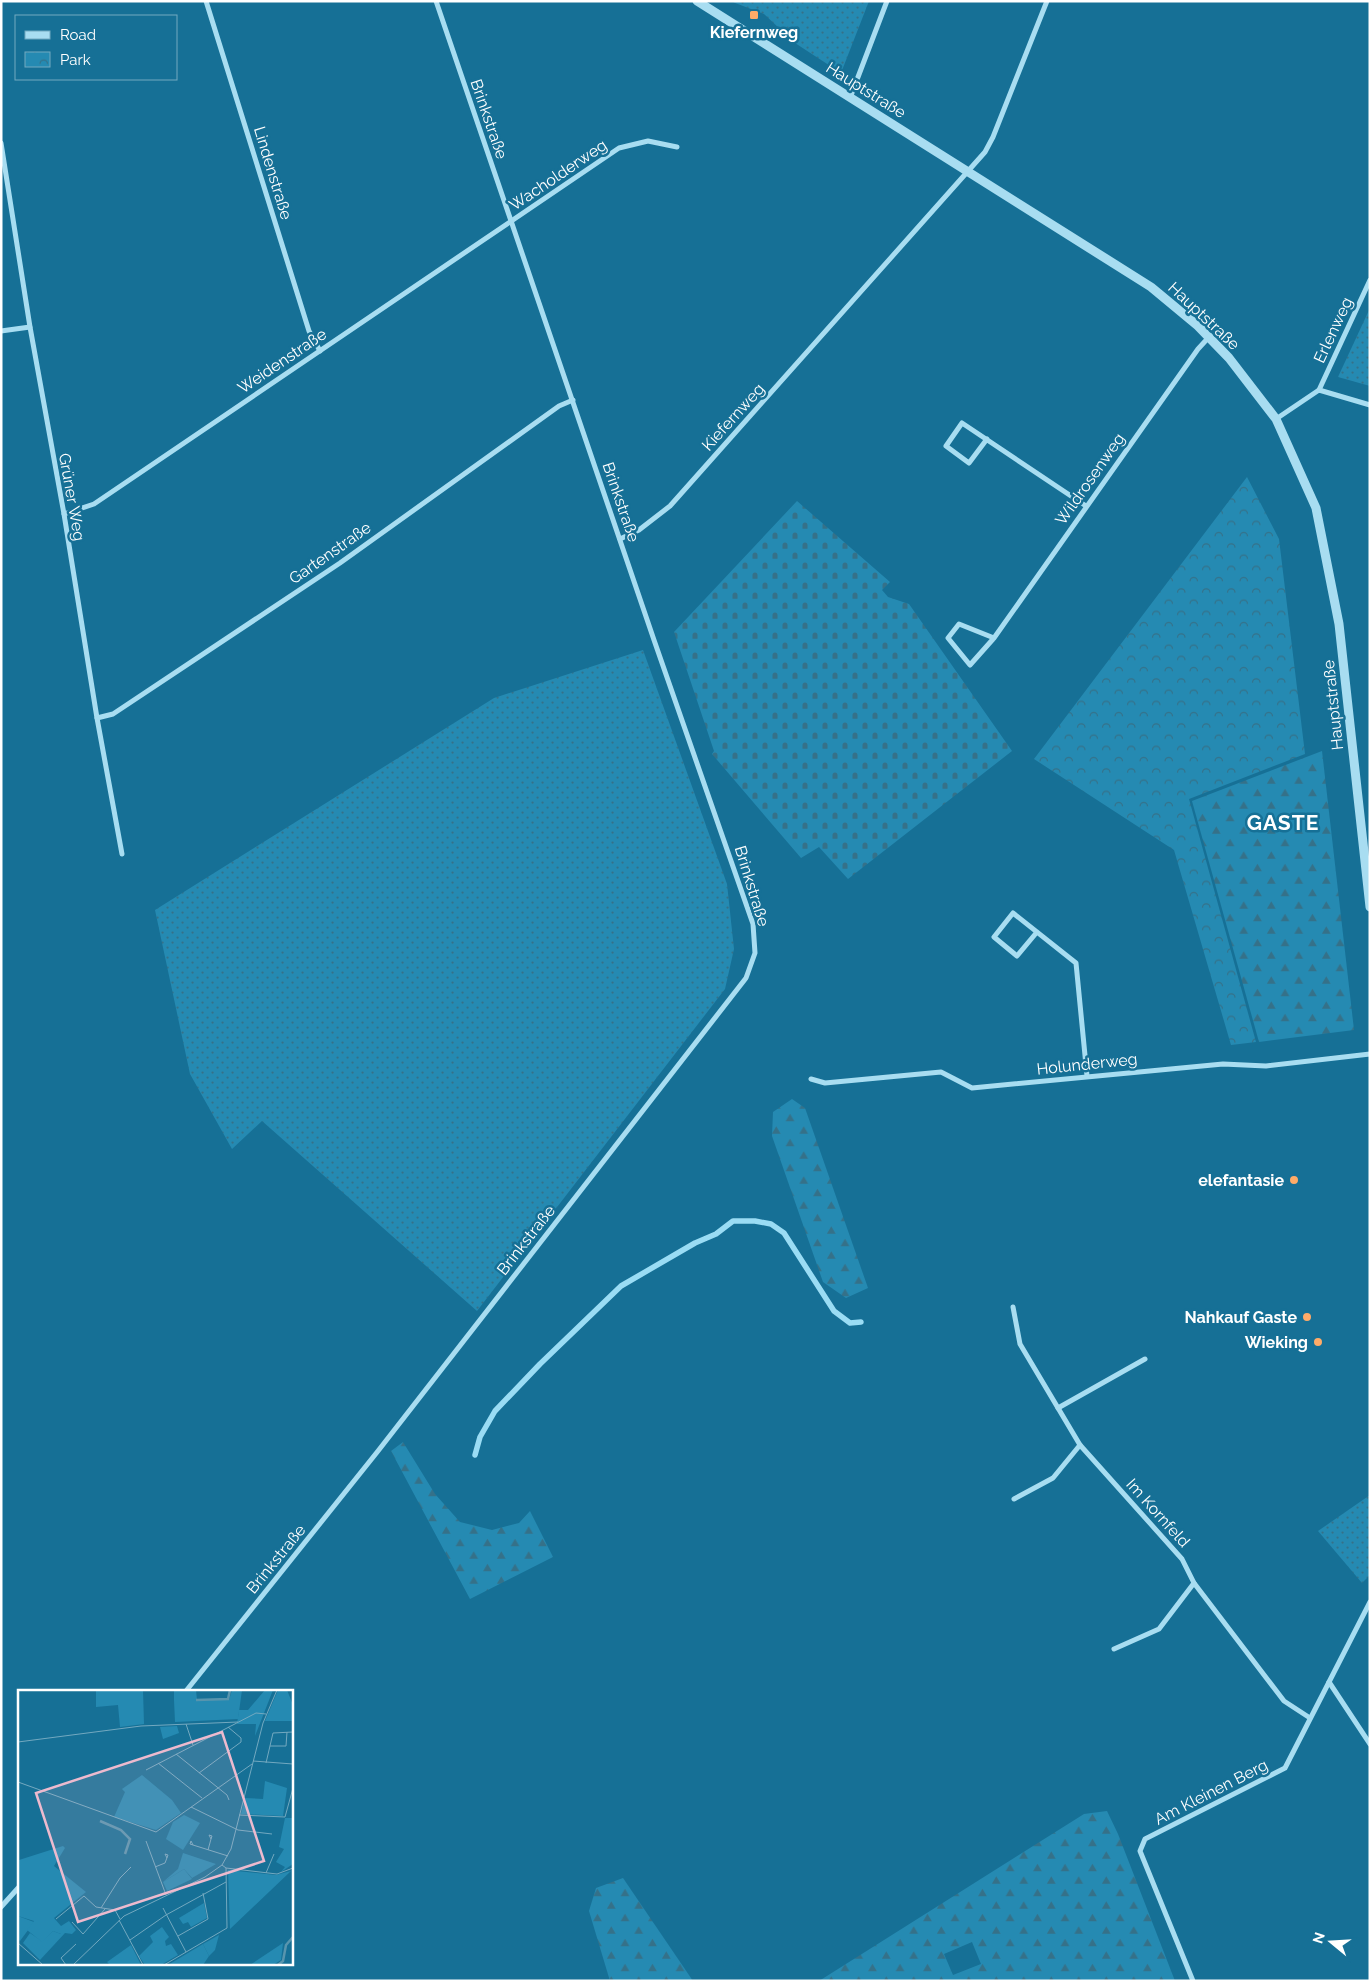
<svg xmlns="http://www.w3.org/2000/svg" width="1371" height="1982" viewBox="0 0 1371 1982" font-family="Raleway,sans-serif">
  <style>
    .grass { fill: url(#grass-dots) }
    .forest { fill: url(#forest-firs); fill-rule: evenodd }
    .cemetery { fill: url(#cemetery-stones) }
    .park { fill: url(#park-crowns) }
    .lines { fill: none; stroke-linecap: round; stroke-linejoin: round }
    .stream { stroke: #9adcf4; stroke-width: 5.5 }
    .minor { stroke: #a8ddf1; stroke-width: 5 }
    .tertiary { stroke: #a8ddf1; stroke-width: 9 }
    .poi-dot { fill: #ffab68; stroke: #167096; stroke-width: 2 }
    .labels { text-anchor: middle; dominant-baseline: central; stroke-width: 5; stroke-linejoin: round; paint-order: stroke }
    .poi-label { font-size: 16px; font-weight: bold; fill: #fff; stroke: #167096; text-anchor: end }
    .street-label { font-size: 16px; fill: #fff; stroke: #167096 }
    .district-label { font-size: 21px; font-weight: bold; letter-spacing: 1px; fill: #fff; stroke: #167096 }
    .inset-river { fill: none; stroke: #5895ae; stroke-width: 2.5 }
    .inset-road { fill: none; stroke: #73a9c0; stroke-width: 1 }
    .view { fill: #edbace; fill-opacity: 0.15; stroke: #edbace; stroke-width: 2.5 }
    .inset-edge { fill: none; stroke: #fff; stroke-width: 2.5 }
  </style>
  <defs>
    <pattern id="grass-dots" width="8" height="8" patternUnits="userSpaceOnUse" patternTransform="scale(1.25)"><rect width="8" height="8" fill="#258ab2"/><path d="M2 2h.1M6 6h.1" fill="none" stroke="#357189" stroke-width="1.8" stroke-linecap="round"/></pattern>
    <pattern id="forest-firs" width="22" height="20" patternUnits="userSpaceOnUse" patternTransform="scale(1.25)"><rect width="22" height="20" fill="#258ab2"/><path d="M5 1l3.5 6h-7zM16 11l3.5 6h-7z" fill="#357189"/></pattern>
    <pattern id="cemetery-stones" width="16" height="16" patternUnits="userSpaceOnUse" patternTransform="scale(1.25)"><rect width="16" height="16" fill="#258ab2"/><path d="M2 7V4a2 2 0 0 1 4 0v3zM10 15v-3a2 2 0 0 1 4 0v3z" fill="#357189"/></pattern>
    <pattern id="park-crowns" width="20" height="18" patternUnits="userSpaceOnUse" patternTransform="scale(1.25)"><rect width="20" height="18" fill="#258ab2"/><path d="M2 6a3 3 0 1 1 6 0M12 15a3 3 0 1 1 6 0" fill="none" stroke="#357189"/></pattern>
  </defs>
  <rect width="100%" height="100%" fill="#167096"/>
  <g class="grass">
    <path d="M 730,1 L 869,1 L 841,73 L 795,43 L 764,14 Z"/>
    <path d="M 1370,308 L 1370,386 L 1338,377 Z"/>
    <path d="M 643,650 L 727,884 L 734,949 L 725,989 L 477,1311 L 262,1121 L 232,1149 L 190,1074 L 155,910 L 494,698 Z"/>
    <path d="M 1370,1495 L 1370,1575 L 1362,1583 L 1318,1531 Z"/>
  </g>
  <g class="forest">
    <path d="M 1322,751 L 1354,1030 L 1259,1042 L 1192,801 Z"/>
    <path d="M 792,1099 L 805,1108 L 868,1288 L 846,1298 L 823,1282 L 772,1136 L 773,1112 Z"/>
    <path d="M 403,1442 L 435,1494 L 460,1522 L 492,1530 L 519,1523 L 530,1511 L 553,1557 L 470,1599 L 391,1451 Z"/>
    <path d="M 1107,1811 L 1118,1834 L 1175,1981 L 819,1981 L 1084,1814 ZM 972,1942 L 981,1964 L 953,1975 L 944,1954 Z"/>
    <path d="M 623,1878 L 693,1981 L 610,1981 L 589,1911 L 596,1888 Z"/>
  </g>
  <path class="cemetery" d="M 797,501 L 890,582 L 882,590 L 888,597 L 909,604 L 1012,751 L 848,879 L 819,847 L 801,858 L 712,754 L 714,751 L 674,632 Z"/>
  <path class="park" d="M 1247,477 L 1279,539 L 1305,754 L 1189,799 L 1256,1042 L 1231,1045 L 1174,850 L 1034,759 Z"/>
  <g class="lines">
    <path class="stream" d="M 475,1455 L 480,1437 L 495,1411 L 540,1364 L 621,1286 L 695,1243 L 716,1234 L 733,1221 L 755,1221 L 771,1224 L 784,1233 L 834,1311 L 850,1323 L 861,1322"/>
    <g class="minor">
      <path d="M 206,1 L 309,331 L 320,351"/>
      <path d="M 850,98 L 887,1"/>
      <path d="M 1,143 L 30,327 L 64,514 L 97,718 L 122,854"/>
      <path d="M 1,331 L 30,327"/>
      <path d="M 1319,390 L 1370,280"/>
      <path d="M 1276,419 L 1319,390 L 1370,405"/>
      <path d="M 987,439 L 969,463 L 946,446 L 962,423 L 1086,506"/>
      <path d="M 64,514 L 94,504 L 619,148 L 648,141 L 677,147"/>
      <path d="M 620,539 L 639,530 L 670,506 L 985,152 L 993,137 L 1047,1"/>
      <path d="M 994,638 L 959,624 L 948,638 L 970,665 L 994,638 L 1198,349 L 1209,337"/>
      <path d="M 97,718 L 113,714 L 340,563 L 559,406 L 573,400"/>
      <path d="M 1037,932 L 1017,956 L 994,937 L 1013,913 L 1076,963 L 1087,1076"/>
      <path d="M 811,1079 L 825,1083 L 941,1072 L 972,1088 L 1223,1064 L 1266,1066 L 1370,1054"/>
      <path d="M 1013,1307 L 1020,1344 L 1080,1445 L 1182,1559 L 1194,1583 L 1284,1701 L 1310,1718"/>
      <path d="M 1058,1408 L 1145,1359"/>
      <path d="M 1014,1499 L 1053,1478 L 1080,1445"/>
      <path d="M 1114,1649 L 1159,1629 L 1194,1583"/>
      <path d="M 1329,1682 L 1370,1744"/>
      <path d="M 186,1691 L 378,1451 L 746,978 L 755,953 L 753,924 L 654,640 L 436,1"/>
      <path d="M 1,1907 L 19,1887"/>
      <path d="M 1193,1981 L 1140,1851 L 1145,1839 L 1285,1768 L 1370,1602"/>
    </g>
    <path class="tertiary" d="M 697,1 L 1151,287 L 1198,326 L 1229,358 L 1276,419 L 1316,508 L 1339,624 L 1370,907"/>
  </g>
  <g class="poi-dot">
    <rect x="749" y="10" width="10" height="10" rx="2.5"/>
    <circle cx="1294" cy="1180" r="5"/>
    <circle cx="1307" cy="1317" r="5"/>
    <circle cx="1318" cy="1342" r="5"/>
  </g>
  <g class="labels">
    <g class="poi-label">
      <text x="754" y="32" text-anchor="middle">Kiefernweg</text>
      <text x="1284" y="1180">elefantasie</text>
      <text x="1297" y="1317">Nahkauf Gaste</text>
      <text x="1308" y="1342">Wieking</text>
    </g>
    <g class="street-label">
      <text transform="translate(866 90) rotate(32)">Hauptstraße</text>
      <text transform="translate(489 119) rotate(71)">Brinkstraße</text>
      <text transform="translate(273 173) rotate(73)">Lindenstraße</text>
      <text transform="translate(558 175) rotate(-34)">Wacholderweg</text>
      <text transform="translate(1204 316) rotate(43)">Hauptstraße</text>
      <text transform="translate(1333 330) rotate(-65)">Erlenweg</text>
      <text transform="translate(282 361) rotate(-34)">Weidenstraße</text>
      <text transform="translate(733 417) rotate(-48)">Kiefernweg</text>
      <text transform="translate(1090 479) rotate(-55)">Wildrosenweg</text>
      <text transform="translate(72 497) rotate(80)">Grüner Weg</text>
      <text transform="translate(621 502) rotate(71)">Brinkstraße</text>
      <text transform="translate(330 553) rotate(-35)">Gartenstraße</text>
      <text transform="translate(1333 705) rotate(-96)">Hauptstraße</text>
      <text transform="translate(752 886) rotate(73)">Brinkstraße</text>
      <text transform="translate(1087 1064) rotate(-6)">Holunderweg</text>
      <text transform="translate(526 1240) rotate(-52)">Brinkstraße</text>
      <text transform="translate(1158 1513) rotate(48)">Im Kornfeld</text>
      <text transform="translate(276 1559) rotate(-51)">Brinkstraße</text>
      <text transform="translate(1211 1792) rotate(-27)">Am Kleinen Berg</text>
    </g>
    <g class="district-label">
      <text x="1283" y="822">GASTE</text>
    </g>
  </g>
  <g transform="translate(18 1690)">
    <rect width="275" height="275" fill="#167096"/>
    <path d="M 78,0 L 125,0 L 126,34 L 102,37 L 100,15 L 78,17 ZM 214,0 L 224,0 L 220,29 L 157,32 L 156,10 L 211,10 ZM 260,0 L 269,0 L 275,15 L 275,31 L 247,31 ZM 159,36 L 161,43 L 145,49 L 142,37 ZM 124,85 L 154,110 L 163,123 L 138,140 L 96,127 L 107,102 L 104,99 ZM 247,91 L 269,98 L 265,126 L 223,124 L 227,108 L 245,109 ZM 267,128 L 275,128 L 275,174 L 263,182 L 267,177 L 258,172 L 266,159 L 261,157 ZM 210,180 L 258,185 L 273,181 L 212,239 ZM 186,213 L 189,228 L 173,237 L 170,232 L 165,234 L 161,228 ZM 0,226 L 16,232 L 2,251 L 0,249 ZM 51,231 L 58,240 L 54,244 L 47,243 L 22,270 L 5,253 L 12,243 L 24,251 L 35,241 L 43,244 L 43,236 ZM 265,253 L 263,270 L 255,275 L 232,275 ZM 185,254 L 191,266 L 185,275 L 150,275 Z" fill="#258ab2"/>
    <path d="M 156,0 L 178,0 L 179,10 L 156,10 ZM 247,0 L 255,0 L 237,46 L 238,34 L 219,34 L 221,20 L 230,20 ZM 45,156 L 47,158 L 36,176 L 68,202 L 36,228 L 43,236 L 43,244 L 35,241 L 24,252 L 9,240 L 16,231 L 0,226 L 0,175 L 1,170 ZM 166,179 L 174,189 L 149,201 L 145,192 ZM 144,237 L 151,247 L 147,251 L 148,256 L 153,254 L 160,265 L 143,275 L 127,275 L 121,266 L 135,252 L 132,246 ZM 201,245 L 197,260 L 191,266 L 185,254 Z" fill="#258ab2"/>
    <path d="M 166,125 L 182,133 L 165,160 L 148,149 L 155,132 Z" fill="#258ab2"/>
    <path d="M 165,163 L 198,174 L 174,188 L 166,179 L 145,192 L 160,179 Z" fill="#258ab2"/>
    <path d="M 113,255 L 123,275 L 92,275 L 89,272 Z" fill="#258ab2"/>
    <path class="inset-river" d="M 178,10 L 210,9 L 212,0M 82,131 L 103,140 L 112,149 L 107,164M 260,275 L 265,271 L 268,255 L 275,247"/>
    <path class="inset-road" d="M 168,34 L 175,55M 0,52 L 123,36 L 220,32M 252,56 L 268,56 L 269,42M 158,64 L 209,105 L 211,110M 235,71 L 275,74M 140,73 L 184,108M 248,73 L 255,43 L 275,42M 128,80 L 238,23 L 248,24M 181,83 L 223,52 L 223,48 L 210,37M 0,92 L 138,142 L 234,74M 173,117 L 220,140 L 254,144M 221,125 L 267,127 L 275,98M 128,151 L 148,205M 175,155 L 173,151 L 172,154 L 175,155 L 210,166M 190,160 L 193,149 L 194,146 L 191,145 L 193,149M 137,177 L 147,173 L 150,165 L 147,164 L 149,168M 208,178 L 259,184 L 275,178M 248,183 L 256,164M 83,218 L 102,188 L 113,177M 145,218 L 168,262M 38,229 L 66,206 L 78,217 L 97,220 L 102,229M 101,230 L 125,275M 54,232 L 65,244 L 87,219M 160,246 L 190,229 L 185,203M 112,250 L 148,225 L 208,192M 0,253 L 25,275M 48,275 L 43,268 L 58,254M 55,275 L 106,226 L 187,187 L 204,175 L 213,159 L 245,33 L 259,0M 146,275 L 209,238 L 208,178 L 204,175"/>
    <path class="view" d="M 204,42 L 246,171 L 60,232 L 18,103 Z"/>
    <rect width="275" height="275" class="inset-edge"/>
  </g>
  <rect width="1371" height="1982" fill="none" stroke="#ffffff" stroke-width="5"/>
  <rect x="15" y="15" width="162" height="65" fill="#167096" stroke="#73a9c0"/>
  <rect x="25" y="31" width="25" height="8" fill="#a8ddf1" stroke="#73a9c0"/>
  <text x="60" y="40" font-size="15" fill="#ffffff">Road</text>
  <rect x="25" y="52" width="25" height="15" fill="url(#park-crowns)" stroke="#73a9c0"/>
  <text x="60" y="65" font-size="15" fill="#ffffff">Park</text>
  <g transform="translate(1331 1942) rotate(288)" stroke="#167096" stroke-width="4" paint-order="stroke">
  <path d="M0-4L9 19L0 12L-9 19Z" fill="#ffffff"/>
  <text y="-8" font-size="14" font-weight="bold" text-anchor="middle" fill="#ffffff">N</text>
  </g>
</svg>
